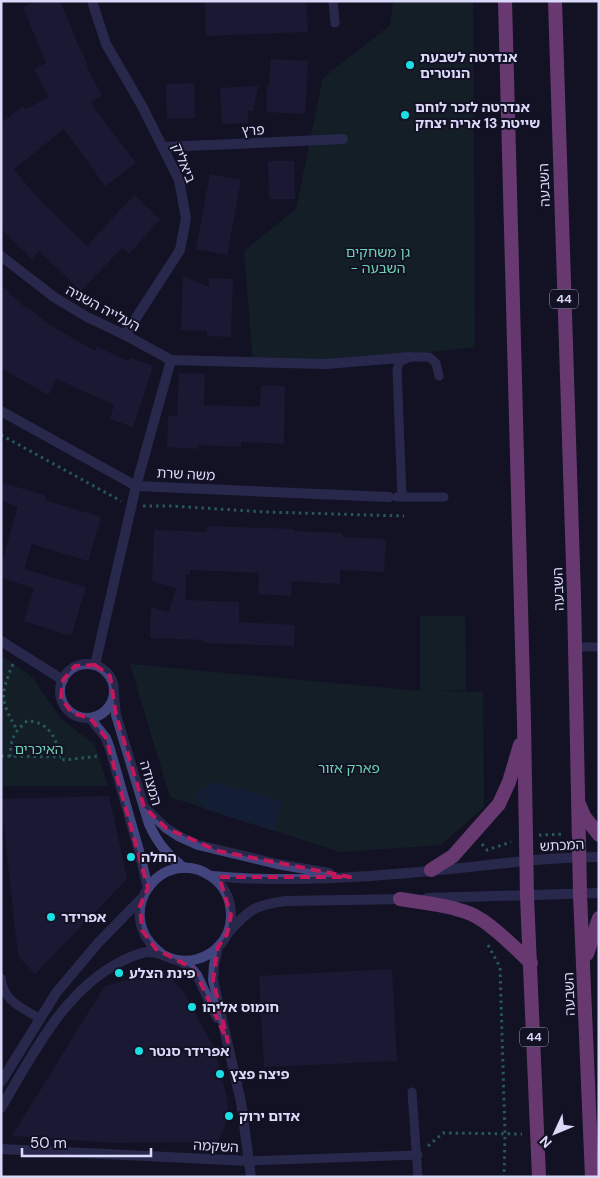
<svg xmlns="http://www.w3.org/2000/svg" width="600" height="1178" viewBox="0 0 600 1178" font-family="'DM Sans','Noto Sans Hebrew',sans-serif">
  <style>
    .green { fill: #152d2a }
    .water { fill: #162d49 }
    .building { fill: #242043 }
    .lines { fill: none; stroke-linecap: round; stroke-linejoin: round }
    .path { stroke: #3eaa9b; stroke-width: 3; stroke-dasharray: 2.5 4; stroke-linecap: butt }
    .service { stroke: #42447d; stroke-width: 9 }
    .minor { stroke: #42447d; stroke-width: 10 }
    .tertiary { stroke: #42447d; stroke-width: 10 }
    .trunk { stroke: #d068ce; stroke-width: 14 }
    .marked { fill: none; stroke: #c2185b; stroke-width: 4; stroke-dasharray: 10 6; stroke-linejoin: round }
    .poi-dot { fill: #1bdfe4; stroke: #131224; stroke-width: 2 }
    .labels { text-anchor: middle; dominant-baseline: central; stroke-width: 4; stroke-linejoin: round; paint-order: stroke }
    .shield { fill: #131224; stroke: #9e9dba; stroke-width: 1 }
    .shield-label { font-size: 12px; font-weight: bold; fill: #dad9fa }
    .poi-label { font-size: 14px; font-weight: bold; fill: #dad9fa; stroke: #131224; text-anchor: start }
    .street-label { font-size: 14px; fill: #dad9fa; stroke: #131224 }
    .park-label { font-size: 14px; fill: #6dd2b1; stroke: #131224 }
  </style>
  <rect width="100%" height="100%" fill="#131224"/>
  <g class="green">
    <path d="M 393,1 L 473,1 L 475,347 L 342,362 L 253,363 L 244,251 L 296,209 L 323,78 L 390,25 Z"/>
    <path d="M 420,616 L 465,616 L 466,690 L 435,691 L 483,692 L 484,807 L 441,845 L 340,852 L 170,797 L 130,664 L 420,691 Z"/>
    <path d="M 1,655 L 33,678 L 61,719 L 95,745 L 108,786 L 1,786 Z"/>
  </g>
  <path class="water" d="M 214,782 L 283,801 L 274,831 L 205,809 L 194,793 Z"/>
  <g class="building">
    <path d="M 37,1 L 60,1 L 78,45 L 88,65 L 86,66 L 102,96 L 90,102 L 136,163 L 105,186 L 64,129 L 14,169 L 36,196 L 87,246 L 134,195 L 160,219 L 129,254 L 122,248 L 81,291 L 39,251 L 32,259 L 1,229 L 1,123 L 23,106 L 26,109 L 49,97 L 34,69 L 46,63 L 23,7 Z"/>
    <path d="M 306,1 L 308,32 L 206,36 L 205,2 Z"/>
    <path d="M 271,59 L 308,61 L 305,114 L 267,112 L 267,86 L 269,86 Z"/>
    <path d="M 194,83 L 195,118 L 167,119 L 166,84 Z"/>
    <path d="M 258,86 L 253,111 L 248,111 L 248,123 L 222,124 L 220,88 Z"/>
    <path d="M 268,161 L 294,161 L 295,199 L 269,199 Z"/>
    <path d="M 210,174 L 241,180 L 227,255 L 196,249 Z"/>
    <path d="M 183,276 L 209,287 L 209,278 L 233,279 L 231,337 L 207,336 L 207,331 L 181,330 Z"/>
    <path d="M 1,285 L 27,309 L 28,307 L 48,324 L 95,351 L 97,347 L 129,361 L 130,358 L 153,366 L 133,427 L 110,419 L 114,405 L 57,379 L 48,395 L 1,368 Z"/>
    <path d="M 179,373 L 205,374 L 204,405 L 260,407 L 261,385 L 285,386 L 284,444 L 241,442 L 241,447 L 197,445 L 197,449 L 167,447 L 168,416 L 177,416 Z"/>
    <path d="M 1,482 L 46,496 L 45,500 L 101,517 L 88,561 L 32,544 L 24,569 L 86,587 L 71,636 L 24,621 L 34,588 L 1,578 L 1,564 L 18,507 L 1,500 Z"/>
    <path d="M 207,526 L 294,529 L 294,531 L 342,533 L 342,537 L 386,539 L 384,572 L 340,570 L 340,584 L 292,581 L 291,596 L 258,594 L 259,573 L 190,570 L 190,574 L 186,574 L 185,600 L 239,602 L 239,622 L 295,625 L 294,646 L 203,643 L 204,640 L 150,638 L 151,607 L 169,612 L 176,588 L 152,581 L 154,530 L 207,532 Z"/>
    <path d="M 109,796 L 127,879 L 35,974 L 18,956 L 1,799 Z"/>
    <path d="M 161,968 L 183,991 L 212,1044 L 217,1057 L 227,1099 L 229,1116 L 218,1142 L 116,1143 L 12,1136 L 104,987 Z"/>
    <path d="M 392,969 L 397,1061 L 264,1067 L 259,976 Z"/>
  </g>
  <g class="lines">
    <g class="path">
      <path d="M 1,435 L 121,501"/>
      <path d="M 143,506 L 172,506 L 265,512 L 404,516"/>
      <path d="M 13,664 C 0,695 0,700 17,730"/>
      <path d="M 1,756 L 61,757"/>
      <path d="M 10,757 C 11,739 13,733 27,721 C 42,721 52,730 57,745 C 59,750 60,755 64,760 L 98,756"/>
      <path d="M 539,835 L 565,834"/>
      <path d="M 482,844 L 487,850 L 511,842"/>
      <path d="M 488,945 L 500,967 L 505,1134 L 504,1177"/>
      <path d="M 428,1146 L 443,1133 L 522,1134"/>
    </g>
    <g class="service">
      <path d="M 333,1 L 335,23"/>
      <path d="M 397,497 L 444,497"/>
      <path d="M 402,497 L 397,370 L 399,362 L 410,357 L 429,357 L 436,363 L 439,376"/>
      <path d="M 576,647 L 599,647"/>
      <path d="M 1,978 C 4,1002 21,1007 39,1018"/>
      <path d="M 412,1092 L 418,1177"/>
      <path d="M 250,1161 L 418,1155"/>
    </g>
    <g class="minor">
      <path d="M 92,1 L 106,44 L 142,106 L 179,180 L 186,218 L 180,250 L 125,335"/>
      <path d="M 164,147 L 343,139"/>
      <path d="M 1,256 L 54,297 L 87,317 L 125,335 L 171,360 L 326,364 L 410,357"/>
      <path d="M 171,360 L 136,486 L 389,497"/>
      <path d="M 1,641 L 63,680"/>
      <path d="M 218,947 L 214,965 L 213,980 L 241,1102 L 251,1177"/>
      <path d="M 178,960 L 190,967 L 197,975 L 217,1018"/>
      <path d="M 1,1149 L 250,1161"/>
    </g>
    <g class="tertiary">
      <path d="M 1,411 L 136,486 L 95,665"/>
      <circle cx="87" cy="691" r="27"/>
      <path d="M 114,695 L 116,715 L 149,824 C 158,844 167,854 184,868"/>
      <path d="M 90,718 L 106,738 L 110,749 L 138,847 L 148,888"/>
      <path d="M 144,807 L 166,828 L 180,837 L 198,845 L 277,864 L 329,873"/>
      <path d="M 211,876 C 290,883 371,877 450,869 C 500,864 549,857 599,857"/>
      <path d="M 427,898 L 599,893"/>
      <path d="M 228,933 C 248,910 255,905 285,901 L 405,899"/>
      <path d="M 1,1082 L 56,993 L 98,943 L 141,899"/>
      <path d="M 1,1108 C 33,1054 64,990 122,961 C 130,957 139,953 147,952 C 157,951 164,956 173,959 C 189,964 207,958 218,947 C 238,927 234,893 212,877 C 163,842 108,914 162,954"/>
    </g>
    <g class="trunk">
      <path d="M 505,1 L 524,722 L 527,896 L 539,1177"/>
      <path d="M 555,1 L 574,596 L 580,894 L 592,1177"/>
      <path d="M 579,804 L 584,816 L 599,835"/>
      <path d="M 431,870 L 453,856 L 499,804 L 509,782 L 520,745"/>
      <path d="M 400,899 C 424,903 449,905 471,914 C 490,922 516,949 531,963"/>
      <path d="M 587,954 L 599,918"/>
    </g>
  </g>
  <path d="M0 0H600V1178H0ZM 95,665 L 110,676 L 116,715 L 144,807 L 166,828 L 218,851 L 350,877 L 219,877 L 231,915 L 227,934 L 218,947 L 213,980 L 228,1042 L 197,975 L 190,967 L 156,949 L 142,930 L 140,906 L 148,888 L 106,738 L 90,718 L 72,713 L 61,698 L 63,680 L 75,666 Z" fill="#131224" fill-opacity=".55" fill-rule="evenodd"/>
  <path class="marked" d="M 95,665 L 110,676 L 116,715 L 144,807 L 166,828 L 218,851 L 350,877 L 219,877 L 231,915 L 227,934 L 218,947 L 213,980 L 228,1042 L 197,975 L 190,967 L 156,949 L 142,930 L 140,906 L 148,888 L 106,738 L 90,718 L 72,713 L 61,698 L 63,680 L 75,666 Z"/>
  <g class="poi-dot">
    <circle cx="410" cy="65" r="5"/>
    <circle cx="405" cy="115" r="5"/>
    <circle cx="131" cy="857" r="5"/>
    <circle cx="51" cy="917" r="5"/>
    <circle cx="119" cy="973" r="5"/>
    <circle cx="192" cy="1007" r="5"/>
    <circle cx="139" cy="1051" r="5"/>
    <circle cx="220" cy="1074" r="5"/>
    <circle cx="229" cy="1116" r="5"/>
  </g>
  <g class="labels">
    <g class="shield">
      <rect x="550" y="289.5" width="28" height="19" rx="4"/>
      <rect x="520" y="1027.5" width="28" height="19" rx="4"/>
    </g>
    <g class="shield-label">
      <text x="564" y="299">44</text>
      <text x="534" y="1037">44</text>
    </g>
    <g class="poi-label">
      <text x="420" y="57">אנדרטה לשבעת<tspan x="420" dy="16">הנוטרים</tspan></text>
      <text x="415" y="107">אנדרטה לזכר לוחם<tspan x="415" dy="16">שייטת 13 אריה יצחק</tspan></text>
      <text x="141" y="857">החלה</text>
      <text x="61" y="917">אפרידר</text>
      <text x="129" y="973">פינת הצלע</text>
      <text x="202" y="1007">חומוס אליהו</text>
      <text x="149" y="1051">אפרידר סנטר</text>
      <text x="230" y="1074">פיצה פצץ</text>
      <text x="239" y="1116">אדום ירוק</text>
    </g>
    <g class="street-label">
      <text transform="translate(253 130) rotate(-3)">פרץ</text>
      <text transform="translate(184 163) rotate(68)">ביאליק</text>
      <text transform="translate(544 185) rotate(-92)">השבעה</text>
      <text transform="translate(103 308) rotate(28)">העלייה השניה</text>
      <text transform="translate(186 474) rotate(3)">משה שרת</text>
      <text transform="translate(558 589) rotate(-92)">השבעה</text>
      <text transform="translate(151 783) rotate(74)">המצודה</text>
      <text transform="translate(562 845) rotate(-3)">המכתש</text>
      <text transform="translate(569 994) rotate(-92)">השבעה</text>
      <text transform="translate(216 1146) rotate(3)">השקמה</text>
    </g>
    <g class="park-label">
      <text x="378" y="252">גן משחקים<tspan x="378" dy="16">- השבעה</tspan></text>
      <text x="39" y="749">האיכרים</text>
      <text x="349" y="768">פארק אזור</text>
    </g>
  </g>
  <rect width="600" height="1178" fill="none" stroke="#dad9fa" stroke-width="5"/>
  <g transform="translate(555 1133) rotate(226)" stroke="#131224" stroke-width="4" paint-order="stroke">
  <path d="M0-4L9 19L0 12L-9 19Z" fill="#dad9fa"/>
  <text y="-8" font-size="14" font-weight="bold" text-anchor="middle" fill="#dad9fa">N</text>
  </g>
  <path d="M22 1148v8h129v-8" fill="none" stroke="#dad9fa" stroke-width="2.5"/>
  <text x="30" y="1148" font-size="15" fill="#dad9fa" stroke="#131224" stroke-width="4" paint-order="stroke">50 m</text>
</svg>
